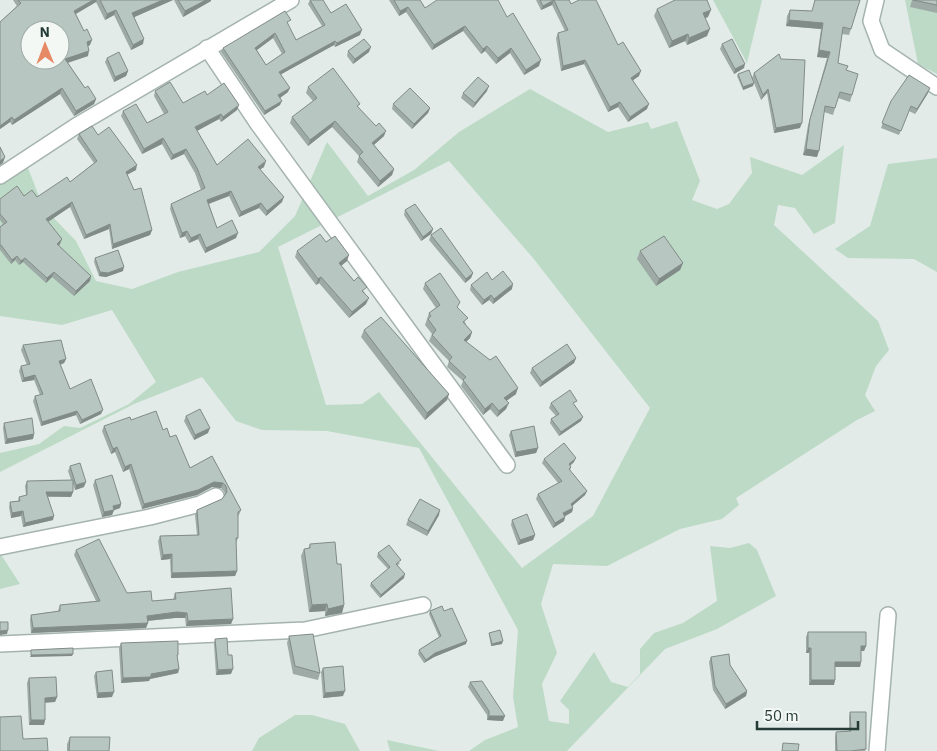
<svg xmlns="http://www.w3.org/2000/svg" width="937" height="751" viewBox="0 0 937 751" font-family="'IBM Plex Sans',sans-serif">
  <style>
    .green { fill: #bddac6; fill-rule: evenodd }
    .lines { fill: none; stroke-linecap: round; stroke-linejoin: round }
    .minor-casing { stroke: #a5b3af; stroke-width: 18 }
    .minor { stroke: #fff; stroke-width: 15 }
    .wall { fill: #9eaaa6; fill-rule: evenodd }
    .shaded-wall { fill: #818b87 }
    .building { fill: #b8c6c1; stroke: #818b87; fill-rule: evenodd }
  </style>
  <rect width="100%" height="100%" fill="#e2ebe8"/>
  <g class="green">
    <path d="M 713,0 L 762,0 L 747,63 Z"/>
    <path d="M 905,0 L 937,0 L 937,74 L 918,64 Z"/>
    <path d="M 530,89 L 608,132 L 648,122 L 651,129 L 677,121 L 700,181 L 692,200 L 717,209 L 729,204 L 752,173 L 750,157 L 802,175 L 844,145 L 835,223 L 814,234 L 795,208 L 778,205 L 774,225 L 878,321 L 889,350 L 876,366 L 865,395 L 875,411 L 857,420 L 736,498 L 739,505 L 722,519 L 680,529 L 607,566 L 553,564 L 541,604 L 557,653 L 542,684 L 549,721 L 569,724 L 569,710 L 560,701 L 594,652 L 611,682 L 628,687 L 640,674 L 640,649 L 654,633 L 683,623 L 717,601 L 710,546 L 730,548 L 749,543 L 757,550 L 776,596 L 717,629 L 665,649 L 567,751 L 469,751 L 485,740 L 518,727 L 513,697 L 518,630 L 419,448 L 327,431 L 262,430 L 236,421 L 202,377 L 134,404 L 0,472 L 0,453 L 39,444 L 64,426 L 80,428 L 129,404 L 156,382 L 112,310 L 62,325 L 0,316 L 0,178 L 25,160 L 43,207 L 76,241 L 96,281 L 132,289 L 178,272 L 259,252 L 295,216 L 327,142 L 368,196 L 414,170 L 459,132 ZM 449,161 L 533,258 L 650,408 L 593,516 L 522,568 L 379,392 L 362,404 L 326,405 L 278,247 Z"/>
    <path d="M 937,158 L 937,272 L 914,259 L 848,258 L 835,249 L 870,226 L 888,164 Z"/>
    <path d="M 0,553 L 20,584 L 0,589 Z"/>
    <path d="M 295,715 L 312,715 L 345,724 L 360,751 L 252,751 L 259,738 Z"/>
    <path d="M 387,740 L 439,751 L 390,751 Z"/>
  </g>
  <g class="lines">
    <defs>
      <g id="minor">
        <path d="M 876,0 L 871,21 L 882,50 L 937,87"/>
        <path d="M 207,48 L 258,124 L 507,465"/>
        <path d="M 0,176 L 76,126 L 291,0"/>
        <path d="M 0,547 L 150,517 L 200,504 L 216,496"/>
        <path d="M 0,644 L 305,630 L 423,605"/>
        <path d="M 877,751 L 888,615"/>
      </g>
    </defs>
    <use href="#minor" class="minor-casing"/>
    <use href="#minor" class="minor"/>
  </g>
  <g class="wall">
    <path d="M 13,0 L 173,0 L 134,17 L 143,44 L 131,50 L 114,15 L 105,20 L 96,2 L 76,14 L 90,45 L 88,46 L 88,56 L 68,63 L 85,88 L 96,99 L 94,104 L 74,116 L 60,94 L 12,125 L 10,122 L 0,129 L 0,22 L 17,6 Z"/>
    <path d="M 174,0 L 211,0 L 211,1 L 183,17 Z"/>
    <path d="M 310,0 L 331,13 L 360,35 L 335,47 L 334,45 L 281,74 L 288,92 L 280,98 L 280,105 L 264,115 L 221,52 L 223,48 L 289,24 L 288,25 L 296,40 L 322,26 L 308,4 ZM 273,38 L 282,54 L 266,65 L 257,50 Z"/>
    <path d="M 389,0 L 420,0 L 425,8 L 507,17 L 539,66 L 524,75 L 510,53 L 496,64 L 485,51 L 481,54 L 463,31 L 432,50 L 406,12 L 399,16 Z"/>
    <path d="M 536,0 L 569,0 L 571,4 L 618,45 L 639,76 L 633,80 L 647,109 L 628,122 L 618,107 L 608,112 L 584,64 L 561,71 L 556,38 L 558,33 L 565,31 L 552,5 L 541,10 Z"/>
    <path d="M 815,0 L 860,0 L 849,35 L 842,34 L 838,63 L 846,70 L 852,95 L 850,102 L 838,98 L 833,115 L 824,112 L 817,157 L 803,155 L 808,125 L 827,58 L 817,57 L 821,29 L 786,26 L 787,16 L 790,10 L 812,11 Z"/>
    <path d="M 912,0 L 937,0 L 937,13 L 910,7 Z"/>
    <path d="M 657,9 L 708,17 L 705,18 L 707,36 L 687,45 L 685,41 L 669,48 L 654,16 Z"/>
    <path d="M 722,44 L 744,68 L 734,74 L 720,49 Z"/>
    <path d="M 348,51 L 369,52 L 353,64 L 347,56 Z"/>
    <path d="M 779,54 L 800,128 L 774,133 L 767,93 L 761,100 L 752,78 L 754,73 Z"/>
    <path d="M 107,58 L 128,71 L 126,76 L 114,82 L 105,62 Z"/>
    <path d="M 738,74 L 753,86 L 743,90 L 737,76 Z"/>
    <path d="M 308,87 L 359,108 L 384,136 L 374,145 L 394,169 L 392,175 L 378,187 L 357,162 L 359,156 L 332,127 L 308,146 L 290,123 L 292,117 L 313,101 L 306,93 Z"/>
    <path d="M 155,91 L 183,103 L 207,95 L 237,110 L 221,122 L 219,119 L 197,131 L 217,165 L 264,167 L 260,169 L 282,202 L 266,216 L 259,208 L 239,217 L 229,196 L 209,204 L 217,228 L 236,238 L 205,253 L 198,239 L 189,243 L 185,236 L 180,238 L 170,209 L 171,204 L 201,190 L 195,173 L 184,154 L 171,160 L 162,144 L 142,154 L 121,116 L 123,111 L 147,123 L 164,114 L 154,96 Z"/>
    <path d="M 487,91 L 473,108 L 461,98 L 463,93 Z"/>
    <path d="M 928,93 L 915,114 L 909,111 L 899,135 L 881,128 L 891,101 Z"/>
    <path d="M 393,104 L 430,108 L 428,113 L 412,129 L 392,109 Z"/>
    <path d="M 79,134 L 98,135 L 136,170 L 127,175 L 152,230 L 150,235 L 112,249 L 109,229 L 84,239 L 70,207 L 48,221 L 60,244 L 59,246 L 91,276 L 90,281 L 74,296 L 52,277 L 46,283 L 23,262 L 19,265 L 15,260 L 11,264 L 0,250 L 0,227 L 3,224 L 0,220 L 0,199 L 24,196 L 37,197 L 70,182 L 94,163 L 77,139 Z"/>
    <path d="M 405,210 L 433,229 L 431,234 L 421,241 L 404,215 Z"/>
    <path d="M 431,235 L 473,273 L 471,278 L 465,283 L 429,240 Z"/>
    <path d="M 326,242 L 347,261 L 341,266 L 365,293 L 366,304 L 349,318 L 319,283 L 316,285 L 295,257 L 297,251 Z"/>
    <path d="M 640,251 L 683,263 L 680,270 L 656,286 L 637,259 Z"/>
    <path d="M 95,258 L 123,271 L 106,277 L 99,276 L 94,262 Z"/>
    <path d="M 492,280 L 512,289 L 493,304 L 489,300 L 482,305 L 470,290 L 471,285 Z"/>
    <path d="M 425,283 L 458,308 L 466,324 L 465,324 L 472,332 L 470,338 L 466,342 L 516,394 L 506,401 L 506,409 L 497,417 L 490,409 L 483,415 L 461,386 L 463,381 L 447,367 L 449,361 L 429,341 L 432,334 L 425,325 L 429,313 L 436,308 L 423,289 Z"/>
    <path d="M 364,330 L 449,394 L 447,400 L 425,420 L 361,337 Z"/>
    <path d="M 23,345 L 66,359 L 64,363 L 60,365 L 70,389 L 101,414 L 80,424 L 76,415 L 41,426 L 33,401 L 35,396 L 40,395 L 34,380 L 22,382 L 19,371 L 21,366 L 27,365 L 21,350 Z"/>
    <path d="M 576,358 L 574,363 L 540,387 L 530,373 L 532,368 Z"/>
    <path d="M 551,403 L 575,405 L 581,421 L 559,436 L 550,423 L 551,419 L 556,416 L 549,408 Z"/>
    <path d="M 186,416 L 208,433 L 194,440 L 184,421 Z"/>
    <path d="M 131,420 L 163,430 L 170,437 L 190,468 L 212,456 L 241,510 L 239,515 L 238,516 L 238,538 L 236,543 L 237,571 L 235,576 L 171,578 L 170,559 L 161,560 L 158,541 L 160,536 L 197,535 L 195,515 L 197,510 L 222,499 L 225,495 L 224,491 L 221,488 L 212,487 L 197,495 L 142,509 L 129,469 L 123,472 L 115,452 L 111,454 L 102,431 L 104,426 Z"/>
    <path d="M 4,423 L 34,434 L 33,439 L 5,444 L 3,428 Z"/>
    <path d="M 511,431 L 538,448 L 536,453 L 515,457 L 509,435 Z"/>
    <path d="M 544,459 L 574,462 L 570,466 L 571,467 L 570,471 L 587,491 L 585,495 L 572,506 L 573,508 L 572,512 L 565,516 L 564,521 L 553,528 L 536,499 L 538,494 L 558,483 L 542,463 Z"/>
    <path d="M 70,466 L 84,487 L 75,490 L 73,484 L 73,492 L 71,497 L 47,497 L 53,520 L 23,527 L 21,516 L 11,518 L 9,507 L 10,502 L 18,501 L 19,497 L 26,495 L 25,486 L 27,481 L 71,480 L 68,471 Z"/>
    <path d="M 95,480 L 121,504 L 120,508 L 114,510 L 112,515 L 102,517 L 93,485 Z"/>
    <path d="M 439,515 L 427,536 L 406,525 L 408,520 Z"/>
    <path d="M 512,520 L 535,535 L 533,540 L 518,545 L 511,525 Z"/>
    <path d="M 310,544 L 337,564 L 344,605 L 342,613 L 325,616 L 325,611 L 309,612 L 301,556 L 304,549 L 308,549 Z"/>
    <path d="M 76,550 L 127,593 L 152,601 L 173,600 L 175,593 L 233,619 L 231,624 L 186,626 L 185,618 L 175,618 L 148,621 L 146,628 L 31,633 L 30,620 L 31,615 L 58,611 L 60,605 L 96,601 L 74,555 Z"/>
    <path d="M 378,553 L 400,563 L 398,565 L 404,578 L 380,598 L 370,586 L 371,583 L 388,569 L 377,557 Z"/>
    <path d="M 430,611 L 444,611 L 466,644 L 434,657 L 424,663 L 418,654 L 419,650 L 439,637 L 429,614 Z"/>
    <path d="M 808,632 L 866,646 L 864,651 L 861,651 L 861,662 L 860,667 L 835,667 L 834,685 L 809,685 L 809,653 L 806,653 L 806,637 Z"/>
    <path d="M 489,633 L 502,644 L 491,646 L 489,635 Z"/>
    <path d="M 289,636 L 320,673 L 318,680 L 293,674 L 287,643 Z"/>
    <path d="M 215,639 L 228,655 L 231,674 L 216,675 L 214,644 Z"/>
    <path d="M 121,643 L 177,658 L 179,669 L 178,673 L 150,679 L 149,681 L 121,683 L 119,648 Z"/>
    <path d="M 711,657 L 730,665 L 747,691 L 746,696 L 725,709 L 713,690 L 709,662 Z"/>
    <path d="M 323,668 L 343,696 L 323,698 L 321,672 Z"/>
    <path d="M 96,672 L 112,697 L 97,698 L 94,676 Z"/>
    <path d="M 29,678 L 57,697 L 55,702 L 45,702 L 45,720 L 44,725 L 29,725 L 27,683 Z"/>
    <path d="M 470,682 L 503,721 L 487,720 L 487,715 L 468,687 Z"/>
    <path d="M 850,712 L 866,749 L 865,751 L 835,751 L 835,737 L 836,732 L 849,731 L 849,717 Z"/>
    <path d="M 70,737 L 109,751 L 67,751 L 67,744 Z"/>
  </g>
  <g class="shaded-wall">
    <path d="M 93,0 L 97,0 L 96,2 L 72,16 L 74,11 Z"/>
    <path d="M 163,0 L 173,0 L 130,19 L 132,13 Z"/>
    <path d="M 206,0 L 211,0 L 211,1 L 183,17 L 185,11 Z"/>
    <path d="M 554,0 L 552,5 L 541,10 L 543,6 Z"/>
    <path d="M 408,7 L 406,12 L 399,16 L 400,11 Z"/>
    <path d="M 116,10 L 114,15 L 105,20 L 107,14 Z"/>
    <path d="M 711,10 L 708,17 L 700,20 L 703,13 Z"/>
    <path d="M 789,20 L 823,23 L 821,29 L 786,26 Z"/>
    <path d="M 465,26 L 463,31 L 432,50 L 434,45 Z"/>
    <path d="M 710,29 L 707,36 L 687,45 L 689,38 Z"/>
    <path d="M 362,30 L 360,35 L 335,47 L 337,43 Z"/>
    <path d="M 275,33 L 273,38 L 254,52 L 255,48 Z"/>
    <path d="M 688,34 L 685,41 L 669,48 L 672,41 Z"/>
    <path d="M 144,39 L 143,44 L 131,50 L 133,45 Z"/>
    <path d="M 92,40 L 90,45 L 85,48 L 87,42 Z"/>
    <path d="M 335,41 L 334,45 L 278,76 L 279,72 Z"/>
    <path d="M 487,46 L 485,51 L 481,54 L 483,49 Z"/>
    <path d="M 371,47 L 369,52 L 353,64 L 355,59 Z"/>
    <path d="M 511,48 L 510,53 L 496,64 L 498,58 Z"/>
    <path d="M 819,50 L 830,52 L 827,58 L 817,57 Z"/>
    <path d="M 89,51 L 88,56 L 63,64 L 65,59 Z"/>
    <path d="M 541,60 L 539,66 L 524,75 L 526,70 Z"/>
    <path d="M 585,60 L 584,64 L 561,71 L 563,66 Z"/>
    <path d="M 745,64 L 744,68 L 734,74 L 735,69 Z"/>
    <path d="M 128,71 L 126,76 L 114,82 L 115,77 Z"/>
    <path d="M 641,71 L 639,76 L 629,83 L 631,78 Z"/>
    <path d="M 754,83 L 753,86 L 743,90 L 743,87 Z"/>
    <path d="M 489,86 L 487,91 L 473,108 L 475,103 Z"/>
    <path d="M 62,88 L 60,94 L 12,125 L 14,120 Z"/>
    <path d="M 290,88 L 288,92 L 277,100 L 278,95 Z"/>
    <path d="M 930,88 L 928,93 L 915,114 L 917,109 Z"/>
    <path d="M 768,89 L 767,93 L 761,100 L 763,95 Z"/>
    <path d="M 96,99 L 94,104 L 74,116 L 76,111 Z"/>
    <path d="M 282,101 L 280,105 L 264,115 L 265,111 Z"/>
    <path d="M 620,102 L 618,107 L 608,112 L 610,107 Z"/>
    <path d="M 649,104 L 647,109 L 628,122 L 630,117 Z"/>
    <path d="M 239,105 L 237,110 L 221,122 L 223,117 Z"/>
    <path d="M 430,108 L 428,113 L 412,129 L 414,124 Z"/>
    <path d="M 221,114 L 219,119 L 193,133 L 195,127 Z"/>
    <path d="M 12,117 L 10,122 L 0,129 L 0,126 Z"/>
    <path d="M 335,121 L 332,127 L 308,146 L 310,140 Z"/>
    <path d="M 802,123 L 800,128 L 774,133 L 776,128 Z"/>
    <path d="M 386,131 L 384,136 L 370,148 L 372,143 Z"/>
    <path d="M 163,138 L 162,144 L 142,154 L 144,149 Z"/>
    <path d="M 186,149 L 184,154 L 171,160 L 173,155 Z"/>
    <path d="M 806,149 L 819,151 L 817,157 L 803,155 Z"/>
    <path d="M 5,157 L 3,163 L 0,165 L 0,161 Z"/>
    <path d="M 266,161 L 264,167 L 256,172 L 258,167 Z"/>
    <path d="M 137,165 L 136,170 L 124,176 L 126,172 Z"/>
    <path d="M 394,169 L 392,175 L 378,187 L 380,181 Z"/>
    <path d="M 231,191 L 229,196 L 205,205 L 207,200 Z"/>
    <path d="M 284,197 L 282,202 L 266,216 L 267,211 Z"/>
    <path d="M 72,202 L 70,207 L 45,224 L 46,219 Z"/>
    <path d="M 261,203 L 259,208 L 239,217 L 241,212 Z"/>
    <path d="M 110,224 L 109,229 L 84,239 L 86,235 Z"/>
    <path d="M 433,229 L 431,234 L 421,241 L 423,237 Z"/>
    <path d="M 152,230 L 150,235 L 112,249 L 113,244 Z"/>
    <path d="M 187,231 L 185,236 L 180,238 L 182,233 Z"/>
    <path d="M 238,233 L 236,238 L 205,253 L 206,248 Z"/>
    <path d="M 200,234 L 198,239 L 189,243 L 191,238 Z"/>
    <path d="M 62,239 L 60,244 L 55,248 L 57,244 Z"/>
    <path d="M 349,255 L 347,261 L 337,269 L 339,263 Z"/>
    <path d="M 17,256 L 15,260 L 11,264 L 12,260 Z"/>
    <path d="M 25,258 L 23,262 L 19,265 L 21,261 Z"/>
    <path d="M 683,263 L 680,270 L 656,286 L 659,279 Z"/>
    <path d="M 124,267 L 123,271 L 106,277 L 99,276 L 100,272 Z"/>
    <path d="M 54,272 L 52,277 L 46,283 L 47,278 Z"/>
    <path d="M 473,273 L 471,278 L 465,283 L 466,279 Z"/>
    <path d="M 91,276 L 90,281 L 74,296 L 76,291 Z"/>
    <path d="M 321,277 L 319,283 L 316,285 L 318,279 Z"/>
    <path d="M 513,284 L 512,289 L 493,304 L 494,299 Z"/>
    <path d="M 491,295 L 489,300 L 482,305 L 484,300 Z"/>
    <path d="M 369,298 L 366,304 L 349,318 L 352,312 Z"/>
    <path d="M 472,332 L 470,338 L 462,346 L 464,340 Z"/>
    <path d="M 576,358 L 574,363 L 540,387 L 542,382 Z"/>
    <path d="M 66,359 L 64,363 L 57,366 L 59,361 Z"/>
    <path d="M 35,375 L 34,380 L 22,382 L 24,378 Z"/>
    <path d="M 518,388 L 516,394 L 502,404 L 504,398 Z"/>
    <path d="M 449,394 L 447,400 L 425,420 L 427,413 Z"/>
    <path d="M 492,403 L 490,409 L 483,415 L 485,409 Z"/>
    <path d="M 509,403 L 506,409 L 497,417 L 499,411 Z"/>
    <path d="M 103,410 L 101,414 L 80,424 L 82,420 Z"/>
    <path d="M 77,411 L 76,415 L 41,426 L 42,422 Z"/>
    <path d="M 583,417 L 581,421 L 559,436 L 561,432 Z"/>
    <path d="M 210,428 L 208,433 L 194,440 L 195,435 Z"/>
    <path d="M 34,434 L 33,439 L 5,444 L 7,439 Z"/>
    <path d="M 117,447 L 115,452 L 111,454 L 113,449 Z"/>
    <path d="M 538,448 L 536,453 L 515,457 L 516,452 Z"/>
    <path d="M 576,458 L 574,462 L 567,468 L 569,464 Z"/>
    <path d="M 131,464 L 129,469 L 123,472 L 125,467 Z"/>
    <path d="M 86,482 L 84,487 L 75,490 L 76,485 Z"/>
    <path d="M 214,482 L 223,483 L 221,488 L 212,487 L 197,495 L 142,509 L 144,504 Z"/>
    <path d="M 587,491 L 585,495 L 570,508 L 571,504 Z"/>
    <path d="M 46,492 L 73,492 L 71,497 L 44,496 Z"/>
    <path d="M 121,504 L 120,508 L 112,511 L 113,506 Z"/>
    <path d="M 573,508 L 572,512 L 562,518 L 563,513 Z"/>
    <path d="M 114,510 L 112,515 L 102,517 L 104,512 Z"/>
    <path d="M 440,510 L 439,515 L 427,536 L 428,531 Z"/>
    <path d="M 23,511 L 21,516 L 11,518 L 12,513 Z"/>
    <path d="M 54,516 L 53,520 L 23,527 L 25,523 Z"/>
    <path d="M 565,517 L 564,521 L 553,528 L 555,523 Z"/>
    <path d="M 535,535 L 533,540 L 518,545 L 520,540 Z"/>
    <path d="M 172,554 L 170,559 L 161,560 L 163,555 Z"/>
    <path d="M 237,571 L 235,576 L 171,578 L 172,573 Z"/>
    <path d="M 405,574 L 404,578 L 380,598 L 381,595 Z"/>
    <path d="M 327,604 L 325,611 L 309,612 L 312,605 Z"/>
    <path d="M 344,605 L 342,613 L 325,616 L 328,609 Z"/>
    <path d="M 177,612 L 187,613 L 185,618 L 175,618 L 145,621 L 147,616 Z"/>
    <path d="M 233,619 L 231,624 L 186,626 L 188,621 Z"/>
    <path d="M 148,623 L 146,628 L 31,633 L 33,628 Z"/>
    <path d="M 8,630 L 7,634 L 0,635 L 0,631 Z"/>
    <path d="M 467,641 L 466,644 L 434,657 L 424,663 L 426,660 L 435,653 Z"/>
    <path d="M 503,641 L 502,644 L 491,646 L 492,644 Z"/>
    <path d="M 861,646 L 866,646 L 864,651 L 859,651 Z"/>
    <path d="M 808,648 L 811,648 L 809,653 L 806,653 Z"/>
    <path d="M 73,654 L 72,656 L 30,657 L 31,655 Z"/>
    <path d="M 835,662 L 861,662 L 860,667 L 834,667 Z"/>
    <path d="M 179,669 L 178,673 L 150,679 L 149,681 L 121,683 L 123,678 Z"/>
    <path d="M 233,669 L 231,674 L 216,675 L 218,670 Z"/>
    <path d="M 811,680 L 835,680 L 834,685 L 809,685 Z"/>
    <path d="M 345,691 L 343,696 L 323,698 L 325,693 Z"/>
    <path d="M 747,691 L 746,696 L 725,709 L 726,704 Z"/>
    <path d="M 114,692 L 112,697 L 97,698 L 98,693 Z"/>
    <path d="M 57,697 L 55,702 L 43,703 L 45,698 Z"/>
    <path d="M 489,716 L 505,716 L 503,721 L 487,720 Z"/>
    <path d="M 31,720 L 45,720 L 44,725 L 29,725 Z"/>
  </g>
  <g class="building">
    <path d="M 18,0 L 93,0 L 74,11 L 84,31 L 87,29 L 92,40 L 87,42 L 89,51 L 65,59 L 85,88 L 88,86 L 96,99 L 76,111 L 62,88 L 14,120 L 12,117 L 0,126 L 0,22 L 21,3 ZM 30,30 L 60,30 L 60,60 L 30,60 Z"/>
    <path d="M 100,0 L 163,0 L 132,13 L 144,39 L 133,45 L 116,10 L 107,14 Z"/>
    <path d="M 178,0 L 206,0 L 185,11 Z"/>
    <path d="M 310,0 L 323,0 L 331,13 L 346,4 L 362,30 L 337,43 L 335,41 L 279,72 L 290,88 L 278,95 L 282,101 L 265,111 L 223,48 L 285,11 L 291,20 L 287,22 L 296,40 L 325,25 ZM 275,33 L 285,52 L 266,65 L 255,48 Z"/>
    <path d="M 394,0 L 420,0 L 425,8 L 437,0 L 498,0 L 507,17 L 513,13 L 541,60 L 526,70 L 511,48 L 498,58 L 487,46 L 483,49 L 465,26 L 434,45 L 408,7 L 400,11 Z"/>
    <path d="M 540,0 L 554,0 L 543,6 Z"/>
    <path d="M 554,0 L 569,0 L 571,4 L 579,0 L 596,0 L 618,45 L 623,42 L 641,71 L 631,78 L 649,104 L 630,117 L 620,102 L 610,107 L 585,60 L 563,66 L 558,33 L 568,30 Z"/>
    <path d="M 675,0 L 707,0 L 711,10 L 703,13 L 710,29 L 689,38 L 688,34 L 672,41 L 657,9 Z"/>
    <path d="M 815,0 L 860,0 L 851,29 L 843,27 L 838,63 L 848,66 L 846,70 L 858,74 L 852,95 L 840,92 L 835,108 L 825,106 L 819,151 L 806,149 L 810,119 L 830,52 L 819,50 L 823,23 L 789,20 L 790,10 L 812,11 Z"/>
    <path d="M 913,0 L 937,0 L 937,5 Z"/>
    <path d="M 364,39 L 371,47 L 355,59 L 348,51 Z"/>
    <path d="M 732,39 L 745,64 L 735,69 L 722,44 Z"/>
    <path d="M 119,52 L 128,71 L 115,77 L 107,58 Z"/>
    <path d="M 779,54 L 781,59 L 805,60 L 802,123 L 776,128 L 768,89 L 763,95 L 754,73 Z"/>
    <path d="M 333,68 L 360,104 L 357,106 L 376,126 L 379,123 L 386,131 L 372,143 L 394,169 L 380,181 L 359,156 L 363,152 L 335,121 L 310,140 L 292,117 L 317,98 L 308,87 Z"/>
    <path d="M 749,70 L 754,83 L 743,87 L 738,74 Z"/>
    <path d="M 909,75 L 930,88 L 917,109 L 911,106 L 901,131 L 882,123 L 891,101 Z"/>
    <path d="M 478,77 L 489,86 L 475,103 L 463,93 Z"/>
    <path d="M 170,82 L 183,103 L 205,91 L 207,95 L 224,83 L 239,105 L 223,117 L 221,114 L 195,127 L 217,165 L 248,139 L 266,161 L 258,167 L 284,197 L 267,211 L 261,203 L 241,212 L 231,191 L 207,200 L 217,228 L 232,220 L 238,233 L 206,248 L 200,234 L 191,238 L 187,231 L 182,233 L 171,204 L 205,188 L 197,168 L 186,149 L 173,155 L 163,138 L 144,149 L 123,111 L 136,104 L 147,123 L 168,112 L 155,91 Z"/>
    <path d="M 410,88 L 430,108 L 414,124 L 393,104 Z"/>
    <path d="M 92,126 L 98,135 L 109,127 L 137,165 L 126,172 L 134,190 L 141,188 L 152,230 L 113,244 L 110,224 L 86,235 L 72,202 L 46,219 L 62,239 L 57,244 L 91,276 L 76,291 L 54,272 L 47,278 L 25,258 L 21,261 L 17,256 L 12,260 L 1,245 L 0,245 L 0,227 L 7,222 L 0,214 L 0,199 L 17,186 L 24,196 L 32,190 L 37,197 L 67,177 L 70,182 L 97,161 L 79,134 Z"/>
    <path d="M 0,147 L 5,157 L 0,161 Z"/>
    <path d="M 415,204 L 433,229 L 423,237 L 405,210 Z"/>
    <path d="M 441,228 L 473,273 L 466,279 L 431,235 Z"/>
    <path d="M 320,234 L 326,242 L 335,236 L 349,255 L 339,263 L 354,281 L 358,277 L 367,287 L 362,291 L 369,298 L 352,312 L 321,277 L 318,279 L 297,251 Z"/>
    <path d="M 664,236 L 683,263 L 659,279 L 640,251 Z"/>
    <path d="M 118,250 L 124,267 L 108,273 L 100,272 L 95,258 Z"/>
    <path d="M 503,271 L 513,284 L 494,299 L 491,295 L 484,300 L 471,285 L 487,272 L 492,280 Z"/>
    <path d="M 440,273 L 460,302 L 457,307 L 468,318 L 463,322 L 472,332 L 464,340 L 490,360 L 496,356 L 518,388 L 504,398 L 509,403 L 499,411 L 492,403 L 485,409 L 463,380 L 466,377 L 449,361 L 452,357 L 432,335 L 436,330 L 428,319 L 431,316 L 429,313 L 440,305 L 425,283 Z"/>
    <path d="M 381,317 L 449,394 L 427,413 L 364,330 Z"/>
    <path d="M 61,340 L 66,359 L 59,361 L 70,389 L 91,379 L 103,410 L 82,420 L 77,411 L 42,422 L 35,396 L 43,394 L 35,375 L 24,378 L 21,366 L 30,364 L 23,345 Z"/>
    <path d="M 567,344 L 576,358 L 542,382 L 532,368 Z"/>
    <path d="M 570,390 L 577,401 L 573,403 L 583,417 L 561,432 L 551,419 L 559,414 L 551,403 Z"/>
    <path d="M 200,409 L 210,428 L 195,435 L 186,416 Z"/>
    <path d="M 156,411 L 163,430 L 167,428 L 170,437 L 176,435 L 190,468 L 212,456 L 241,510 L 238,512 L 238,538 L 236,538 L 237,571 L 172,573 L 172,554 L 163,555 L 160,536 L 199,535 L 197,510 L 222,499 L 227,492 L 226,486 L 223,483 L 214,482 L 198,490 L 144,504 L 131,464 L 125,467 L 117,447 L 113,449 L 104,426 L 130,417 L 131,420 Z"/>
    <path d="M 32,418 L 34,434 L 7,439 L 4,423 Z"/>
    <path d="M 534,426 L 538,448 L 516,452 L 511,431 Z"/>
    <path d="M 564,443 L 576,458 L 569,464 L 571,467 L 569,469 L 587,491 L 571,504 L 573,508 L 563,513 L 565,517 L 555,523 L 538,494 L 562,481 L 544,459 Z"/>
    <path d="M 80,463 L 86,482 L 76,485 L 70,466 Z"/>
    <path d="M 112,475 L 121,504 L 113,506 L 114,510 L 104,512 L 95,480 Z"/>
    <path d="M 73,480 L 73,492 L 46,492 L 54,516 L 25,523 L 23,511 L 12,513 L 10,502 L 20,501 L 19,497 L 27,495 L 27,481 Z"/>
    <path d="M 420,499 L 440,510 L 428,531 L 408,520 Z"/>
    <path d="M 527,514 L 535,535 L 520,540 L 512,520 Z"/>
    <path d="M 99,539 L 127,593 L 151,591 L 152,601 L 176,599 L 175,593 L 231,588 L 233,619 L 188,621 L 187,613 L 177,612 L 147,616 L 148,623 L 33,628 L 31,615 L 60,611 L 60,605 L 100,601 L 76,550 Z"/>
    <path d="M 335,542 L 337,564 L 341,564 L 344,605 L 328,609 L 327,604 L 312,605 L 304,549 L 310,548 L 310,544 Z"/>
    <path d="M 389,545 L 401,560 L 396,564 L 405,574 L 381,595 L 371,583 L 390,567 L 378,553 Z"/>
    <path d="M 442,606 L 444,611 L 452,608 L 467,641 L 435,653 L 426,660 L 419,650 L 441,636 L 430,611 Z"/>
    <path d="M 0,622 L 8,622 L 8,630 L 0,631 Z"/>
    <path d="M 500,630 L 503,641 L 492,644 L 489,633 Z"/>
    <path d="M 808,632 L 866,632 L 866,646 L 861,646 L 861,662 L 835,662 L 835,680 L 811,680 L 811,648 L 808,648 Z"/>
    <path d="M 313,634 L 320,673 L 295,666 L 289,636 Z"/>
    <path d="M 227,638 L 228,655 L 232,655 L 233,669 L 218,670 L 215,639 Z"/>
    <path d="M 178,641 L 178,655 L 177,655 L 179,669 L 151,674 L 151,677 L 123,678 L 121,643 Z"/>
    <path d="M 73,648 L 73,654 L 31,655 L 31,650 Z"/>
    <path d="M 729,654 L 730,665 L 747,691 L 726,704 L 715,686 L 711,657 Z"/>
    <path d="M 343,666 L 345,691 L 325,693 L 323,668 Z"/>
    <path d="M 112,670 L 114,692 L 98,693 L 96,672 Z"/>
    <path d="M 56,677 L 57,697 L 45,698 L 45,720 L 31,720 L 29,678 Z"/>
    <path d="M 482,681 L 505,716 L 489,716 L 489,711 L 470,682 Z"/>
    <path d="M 850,712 L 866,712 L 866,749 L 851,751 L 837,751 L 836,732 L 851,731 Z"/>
    <path d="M 21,716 L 23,739 L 47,738 L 48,751 L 0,751 L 0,717 Z"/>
    <path d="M 70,737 L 110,737 L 109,751 L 69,751 Z"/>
    <path d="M 783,743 L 799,744 L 798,751 L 782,751 Z"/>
  </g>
  <g transform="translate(45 45) rotate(359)"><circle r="24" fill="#f3f8f5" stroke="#a0aca9"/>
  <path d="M0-4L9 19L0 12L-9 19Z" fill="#e68a65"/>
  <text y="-8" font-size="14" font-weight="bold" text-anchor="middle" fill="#243b36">N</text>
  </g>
  <path d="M757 721v8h101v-8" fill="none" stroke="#243b36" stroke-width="2.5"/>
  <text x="764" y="721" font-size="15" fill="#243b36" stroke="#f3f8f5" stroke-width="4" paint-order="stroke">50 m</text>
</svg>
